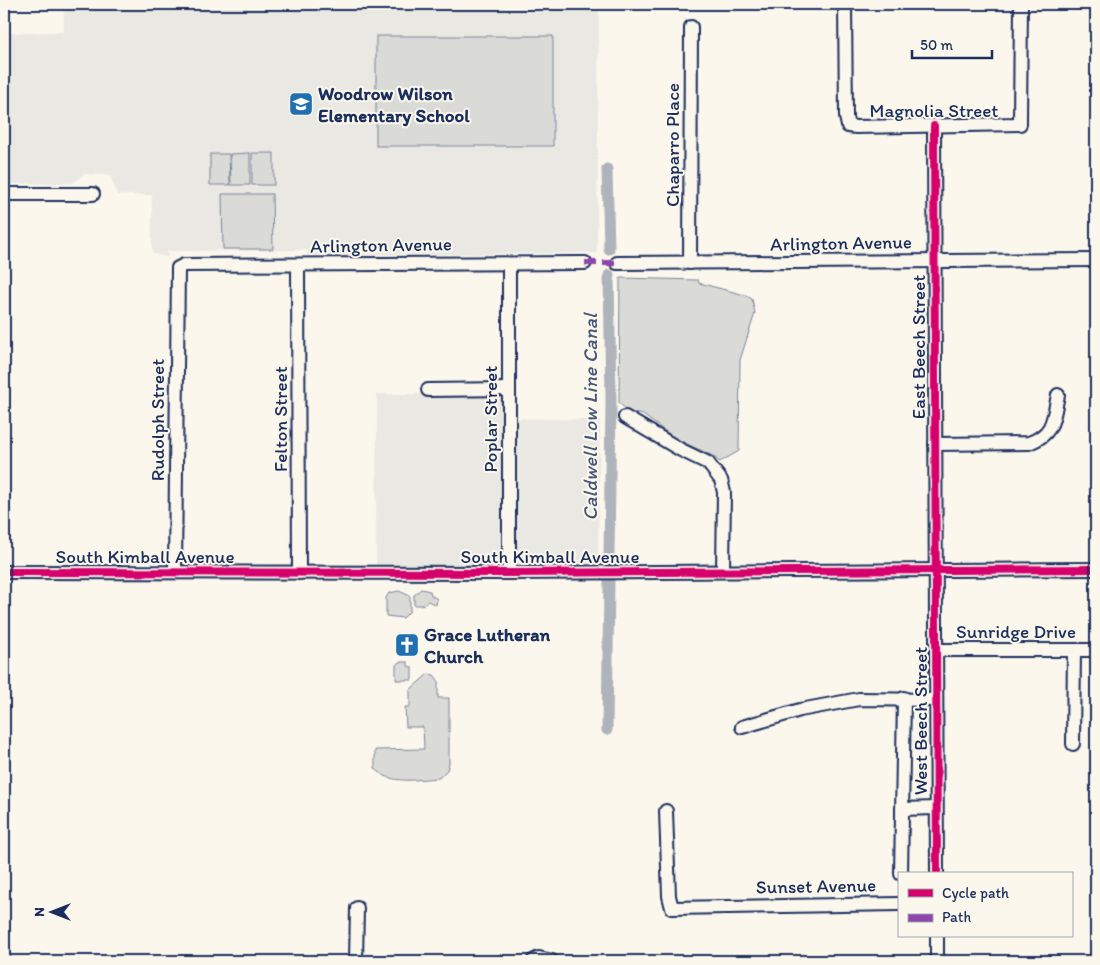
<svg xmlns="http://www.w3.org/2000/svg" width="1100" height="965" viewBox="0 0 1100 965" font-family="Itim,sans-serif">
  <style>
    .built { fill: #eae8e2 }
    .green { fill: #dadad7; stroke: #7a849a }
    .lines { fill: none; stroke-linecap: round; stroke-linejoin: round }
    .canal { stroke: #afb3bb; stroke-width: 11 }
    .minor-casing { stroke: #1b2f5e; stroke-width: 16 }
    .minor { stroke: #fbf7ec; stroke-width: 12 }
    .quiet { stroke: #8e44ad; stroke-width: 6; stroke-dasharray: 12 6; stroke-linecap: butt }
    .cycleway-casing { stroke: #fbf7ec; stroke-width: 11 }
    .cycleway { stroke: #d6006c; stroke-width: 8 }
    .labels { text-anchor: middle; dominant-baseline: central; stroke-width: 4; stroke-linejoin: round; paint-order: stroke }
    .poi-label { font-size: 19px; font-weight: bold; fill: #1b2f5e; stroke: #fbf7ec; text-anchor: start }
    .street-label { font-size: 19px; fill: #1b2f5e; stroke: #fbf7ec }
    .water-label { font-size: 20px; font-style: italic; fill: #47577a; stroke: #fbf7ec }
  </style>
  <rect width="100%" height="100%" fill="#fbf7ec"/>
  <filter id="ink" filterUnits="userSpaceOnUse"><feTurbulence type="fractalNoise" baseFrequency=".02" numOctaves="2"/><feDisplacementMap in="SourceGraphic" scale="10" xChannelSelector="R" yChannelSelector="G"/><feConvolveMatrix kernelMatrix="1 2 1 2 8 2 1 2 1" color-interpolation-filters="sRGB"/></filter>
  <g filter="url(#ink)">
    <g class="built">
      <path d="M 64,4 L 599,4 L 597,253 L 307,255 L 307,250 L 167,251 L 168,258 L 152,253 L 152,195 L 117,195 L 110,175 L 84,174 L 73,183 L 4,184 L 4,33 L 64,32 Z"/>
      <path d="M 377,394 L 501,394 L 501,418 L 600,420 L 598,564 L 376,567 Z"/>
    </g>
    <g class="green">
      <rect x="376" y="36" width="177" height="110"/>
      <path d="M 250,153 L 250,185 L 231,185 L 230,154 Z"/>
      <rect x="252" y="153" width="22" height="32"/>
      <path d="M 210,154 L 229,154 L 230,185 L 210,185 Z"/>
      <path d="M 222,194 L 272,194 L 273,249 L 223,249 Z"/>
      <path d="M 620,278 L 698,280 L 699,283 L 745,295 L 752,299 L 755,313 L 740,360 L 739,451 L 720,462 L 713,456 L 676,439 L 643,415 L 629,412 L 619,403 Z"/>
      <path d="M 421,589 L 430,591 L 431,595 L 437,599 L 436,605 L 428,601 L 422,605 L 414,605 L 414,595 Z"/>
      <path d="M 399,591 L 410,596 L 410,611 L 403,618 L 386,616 L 386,598 L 389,593 Z"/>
      <path d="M 399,662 L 408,662 L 408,666 L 412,667 L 412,680 L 396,680 L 396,665 Z"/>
      <path d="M 428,674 L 434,675 L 438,680 L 438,698 L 449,698 L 449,763 L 447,770 L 439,778 C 418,779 390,786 375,768 L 375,750 L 424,749 L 423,727 L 406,727 L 405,707 L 410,707 L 410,690 Z"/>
    </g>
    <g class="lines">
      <g class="canal">
        <path d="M 607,169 L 609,249"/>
        <path d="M 609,275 L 611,400 L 609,558"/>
        <path d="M 607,730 L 609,581"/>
      </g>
      <defs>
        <g id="minor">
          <path d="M 845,4 L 846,117 L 848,126 L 856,127 L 1020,124 L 1021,4"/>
          <path d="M 934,126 L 937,874"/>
          <path d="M 4,194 L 93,194"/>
          <path d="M 617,263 L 1096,260"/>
          <path d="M 690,263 L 691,27"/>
          <path d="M 509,264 L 509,573"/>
          <path d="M 298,265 L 299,573"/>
          <path d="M 428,390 L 509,389"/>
          <path d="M 625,417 L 681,450 L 708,463 L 721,480 L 724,492 L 723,571"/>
          <path d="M 935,444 L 1029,443 C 1054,434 1053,419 1058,395"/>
          <path d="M 4,572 L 509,573 L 1096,569"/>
          <path d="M 175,572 L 178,268 L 184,265 L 585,263"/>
          <path d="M 936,650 L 1096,650"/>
          <path d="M 742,727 L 800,710 L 859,699 L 936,700"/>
          <path d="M 1073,744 L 1074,650"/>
          <path d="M 902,809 L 936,808"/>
          <path d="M 666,811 L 669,896 L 672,908 L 899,904"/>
          <path d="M 901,874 L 904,698"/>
          <path d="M 937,936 L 937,961"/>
          <path d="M 356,961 L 357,908"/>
          <path d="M 533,961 L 539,958 L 552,961"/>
        </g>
      </defs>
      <use href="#minor" class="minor-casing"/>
      <use href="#minor" class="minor"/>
      <path class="quiet" d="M 585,263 L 617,263"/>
      <defs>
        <g id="cycleway">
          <path d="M 934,126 L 937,874"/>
          <path d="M 4,572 L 509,573 L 1096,569"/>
        </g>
      </defs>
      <use href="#cycleway" class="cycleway-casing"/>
      <use href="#cycleway" class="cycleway"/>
    </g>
  </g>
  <defs>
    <symbol id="school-square" viewBox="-11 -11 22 22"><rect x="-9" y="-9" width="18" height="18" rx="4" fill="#1f6fb2" stroke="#fbf7ec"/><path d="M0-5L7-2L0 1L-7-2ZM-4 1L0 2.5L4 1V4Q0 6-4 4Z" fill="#fff"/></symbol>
    <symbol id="church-square" viewBox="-11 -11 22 22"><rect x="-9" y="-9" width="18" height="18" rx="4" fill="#1f6fb2" stroke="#fbf7ec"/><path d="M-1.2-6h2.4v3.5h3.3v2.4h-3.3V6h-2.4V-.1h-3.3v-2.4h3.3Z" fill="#fff"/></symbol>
  </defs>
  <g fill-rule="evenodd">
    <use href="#school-square" x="287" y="90" width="28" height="28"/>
    <use href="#church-square" x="393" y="631" width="28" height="28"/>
  </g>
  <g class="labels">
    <g class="poi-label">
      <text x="318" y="93">Woodrow Wilson<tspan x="318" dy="22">Elementary School</tspan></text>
      <text x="424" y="634">Grace Lutheran<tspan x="424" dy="22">Church</tspan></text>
    </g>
    <g class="street-label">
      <text x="934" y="110">Magnolia Street</text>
      <text transform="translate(672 145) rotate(-90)">Chaparro Place</text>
      <text transform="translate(841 243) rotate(-1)">Arlington Avenue</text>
      <text transform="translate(381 245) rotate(-1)">Arlington Avenue</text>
      <text transform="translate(918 347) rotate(-90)">East Beech Street</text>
      <text transform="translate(280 419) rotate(-90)">Felton Street</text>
      <text transform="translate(490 419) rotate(-90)">Poplar Street</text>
      <text transform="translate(157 420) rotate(-90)">Rudolph Street</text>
      <text x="145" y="556">South Kimball Avenue</text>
      <text x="550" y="556">South Kimball Avenue</text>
      <text x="1016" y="631">Sunridge Drive</text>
      <text transform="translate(920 721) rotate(-90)">West Beech Street</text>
      <text transform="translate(816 886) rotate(-1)">Sunset Avenue</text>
    </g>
    <g class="water-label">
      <text transform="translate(590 417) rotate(-90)">Caldwell Low Line Canal</text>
    </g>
  </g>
  <rect width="1100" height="965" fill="none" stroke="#fbf7ec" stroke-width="20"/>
  <rect x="10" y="10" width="1080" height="945" fill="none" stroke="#1b2f5e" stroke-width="2" filter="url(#ink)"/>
  <rect x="898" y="872" width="175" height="65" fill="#fbf7ec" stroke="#a1a7b3"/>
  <rect x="908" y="889" width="25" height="8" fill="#d6006c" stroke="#a1a7b3"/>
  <text x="942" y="898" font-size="15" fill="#1b2f5e">Cycle path</text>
  <rect x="908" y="914" width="25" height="8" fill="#8e44ad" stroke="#a1a7b3"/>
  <text x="942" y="922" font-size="15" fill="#1b2f5e">Path</text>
  <g transform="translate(52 912) rotate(270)" stroke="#fbf7ec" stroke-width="4" paint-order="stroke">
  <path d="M0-4L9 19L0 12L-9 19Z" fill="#1b2f5e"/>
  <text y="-8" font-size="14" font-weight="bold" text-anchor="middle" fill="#1b2f5e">N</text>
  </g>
  <path d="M912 50v8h80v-8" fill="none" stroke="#1b2f5e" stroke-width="2.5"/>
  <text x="920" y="50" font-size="15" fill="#1b2f5e" stroke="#fbf7ec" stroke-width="4" paint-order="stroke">50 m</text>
</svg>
